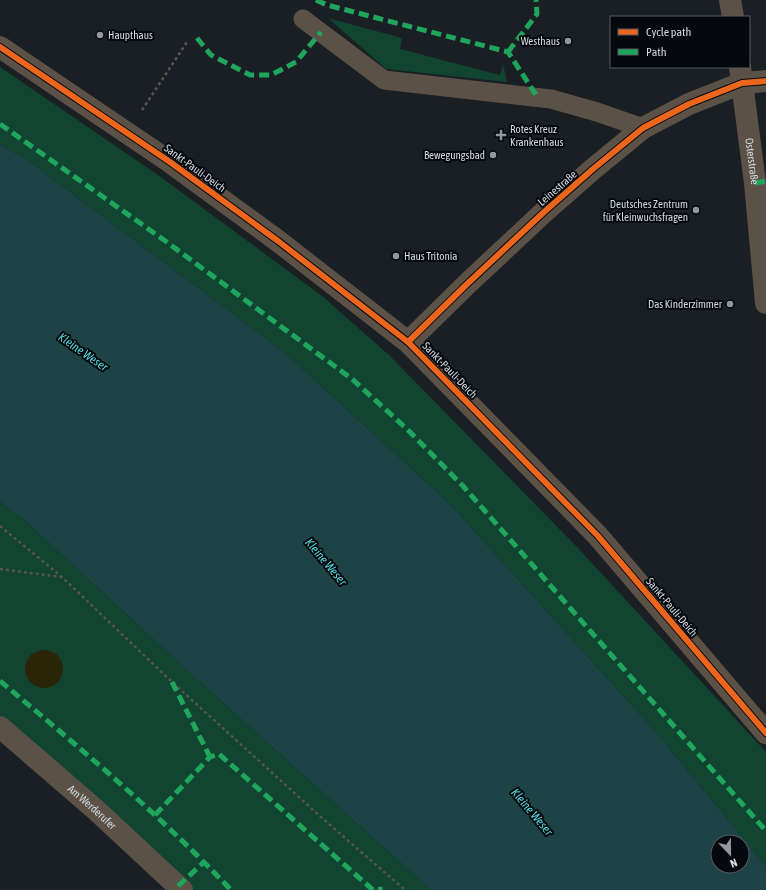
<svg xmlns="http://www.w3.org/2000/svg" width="766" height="890" viewBox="0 0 766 890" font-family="'Asap Condensed',sans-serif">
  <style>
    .green { fill: #114431 }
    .sand { fill: #2a2408 }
    .water { fill: #1d4346; fill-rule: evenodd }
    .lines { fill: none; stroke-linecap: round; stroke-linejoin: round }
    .path { stroke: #585450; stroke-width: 2.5; stroke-dasharray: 3 3; stroke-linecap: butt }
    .lane { stroke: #5b5146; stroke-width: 19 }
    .street { stroke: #5b5146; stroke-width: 22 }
    .quiet { stroke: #20a55d; stroke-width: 5; stroke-dasharray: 10 5; stroke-linecap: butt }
    .cycleway-casing { stroke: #05090d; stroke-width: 8 }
    .cycleway { stroke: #eb651d; stroke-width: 6 }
    .poi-dot { fill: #92999e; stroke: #05090d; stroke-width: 1.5 }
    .labels { text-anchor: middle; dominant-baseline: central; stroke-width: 4; stroke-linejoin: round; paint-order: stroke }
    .poi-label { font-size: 11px; fill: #d3dae0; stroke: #05090d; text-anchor: end }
    .street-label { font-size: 11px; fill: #d3dae0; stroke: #05090d }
    .water-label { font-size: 12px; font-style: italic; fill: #53dbe3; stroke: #05090d }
  </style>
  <rect width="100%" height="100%" fill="#1a1f24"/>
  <g class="green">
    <path d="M 328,18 L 402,38 L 400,49 L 500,75 L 503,64 L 507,82 L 386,69 Z"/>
    <path d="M 0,67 L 158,175 L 322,296 L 389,355 L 578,548 L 766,752 L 766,866 L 654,730 L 449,503 L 285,353 L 30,162 L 0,144 Z"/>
    <path d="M 0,502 L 22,518 L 188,671 L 431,890 L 182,890 L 0,727 Z"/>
  </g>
  <circle class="sand" cx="44" cy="669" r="19"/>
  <path class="water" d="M 0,144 L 30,162 L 285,353 L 449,503 L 654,730 L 766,866 L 766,890 L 431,890 L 188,671 L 22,518 L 0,502 ZM 718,842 L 742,842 L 742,866 L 718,866 Z"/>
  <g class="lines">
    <g class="path">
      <path d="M 142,110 L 187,42"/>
      <path d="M 0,526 L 62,577 L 172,682 L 322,818 L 405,890"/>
      <path d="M 0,569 L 61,577"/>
    </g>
    <path class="lane" d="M 303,19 L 384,80 L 551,99 L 597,112 L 643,128"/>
    <g class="street">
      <path d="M 730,0 L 733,17"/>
      <path d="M 0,47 L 170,162 L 278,241 L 408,342 L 598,536 L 766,733"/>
      <path id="s1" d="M 740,67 L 755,183 L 766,303"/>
      <path d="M 408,342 L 466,285 L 544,212 L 593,169 L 643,128 L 689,104 L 742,83 L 766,81"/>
      <path id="s2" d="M 0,727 L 96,810 L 182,890"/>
    </g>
    <g class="quiet">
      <path d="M 316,0 L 327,5 L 508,52 L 538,98"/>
      <path d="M 197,38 L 211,55 L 250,75 L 271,75 L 296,62 L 321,32"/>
      <path d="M 508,52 L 537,14 L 536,0"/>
      <path d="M 0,124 L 164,240 L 352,379 L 407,429 L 463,486 L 766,831"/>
      <path d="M 755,183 L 766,181"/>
      <path d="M 0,681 C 80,748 159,814 231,890"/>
      <path d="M 172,682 L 210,757"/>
      <path d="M 155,815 L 210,757 L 219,754 L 373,890"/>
      <path d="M 178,886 L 203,863"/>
      <path d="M 379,890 L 380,889 L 382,890"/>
    </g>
    <defs>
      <g id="cycleway">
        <path d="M 0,47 L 170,162 L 278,241 L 408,342 L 598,536 L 766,733"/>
        <path d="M 408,342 L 466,285 L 544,212 L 593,169 L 643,128 L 689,104 L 742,83 L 766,81"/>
      </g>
    </defs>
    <use href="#cycleway" class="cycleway-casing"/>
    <use href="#cycleway" class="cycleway"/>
  </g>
  <g class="poi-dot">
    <circle cx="100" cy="35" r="4"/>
    <circle cx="568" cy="41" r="4"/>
    <path d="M499 129h4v4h4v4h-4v4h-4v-4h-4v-4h4z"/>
    <circle cx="493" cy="155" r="4"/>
    <circle cx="696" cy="210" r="4"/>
    <circle cx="396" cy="256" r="4"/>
    <circle cx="730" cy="304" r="4"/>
  </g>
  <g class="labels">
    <g class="poi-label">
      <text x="108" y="35" text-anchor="start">Haupthaus</text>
      <text x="560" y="41">Westhaus</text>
      <text x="510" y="129" text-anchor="start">Rotes Kreuz<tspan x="510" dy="13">Krankenhaus</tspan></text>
      <text x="485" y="155">Bewegungsbad</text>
      <text x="688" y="204">Deutsches Zentrum<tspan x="688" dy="13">für Kleinwuchsfragen</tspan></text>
      <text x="404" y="256" text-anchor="start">Haus Tritonia</text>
      <text x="722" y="304">Das Kinderzimmer</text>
    </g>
    <g class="street-label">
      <text stroke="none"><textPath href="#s1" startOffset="95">Osterstraße</textPath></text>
      <text transform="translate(195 168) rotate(36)">Sankt-Pauli-Deich</text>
      <text transform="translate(557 188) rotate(-41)">Leinestraße</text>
      <text transform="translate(450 370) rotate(46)">Sankt-Pauli-Deich</text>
      <text transform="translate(672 607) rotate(50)">Sankt-Pauli-Deich</text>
      <text stroke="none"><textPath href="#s2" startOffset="122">Am Werderufer</textPath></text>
    </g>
    <g class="water-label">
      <text transform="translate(83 352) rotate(35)">Kleine Weser</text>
      <text transform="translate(326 562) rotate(50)">Kleine Weser</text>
      <text transform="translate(532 812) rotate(50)">Kleine Weser</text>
    </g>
  </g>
  <rect x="610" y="16" width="140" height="52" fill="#05090d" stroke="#575d61"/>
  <rect x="618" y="29" width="20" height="6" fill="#eb651d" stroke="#575d61"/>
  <text x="646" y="36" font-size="12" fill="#d3dae0">Cycle path</text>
  <rect x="618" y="49" width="20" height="6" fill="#20a55d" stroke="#575d61"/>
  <text x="646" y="56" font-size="12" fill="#d3dae0">Path</text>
  <g transform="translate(730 854) rotate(158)"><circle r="19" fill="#05090d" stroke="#575d61"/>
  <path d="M0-3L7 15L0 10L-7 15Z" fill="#92999e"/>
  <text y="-6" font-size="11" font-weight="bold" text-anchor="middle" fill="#d3dae0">N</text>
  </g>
</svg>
